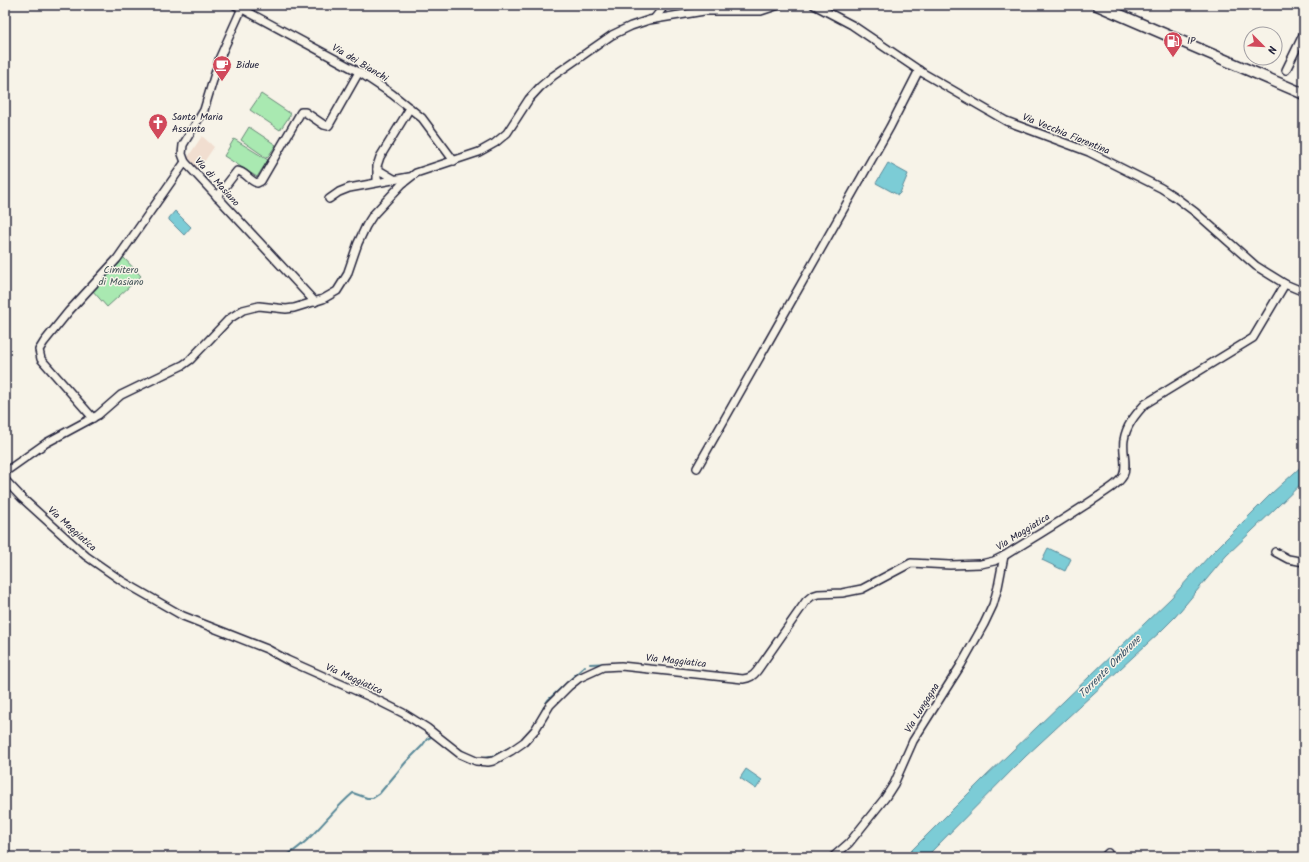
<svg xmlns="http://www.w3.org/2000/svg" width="1309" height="862" viewBox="0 0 1309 862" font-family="Kalam,sans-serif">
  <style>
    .built { fill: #f1ded0 }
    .green { fill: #a9e9b1; stroke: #668676 }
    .water { fill: #7cccd6; stroke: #588898 }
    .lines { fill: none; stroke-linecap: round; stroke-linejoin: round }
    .stream { stroke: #588898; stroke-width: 2 }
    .minor-casing { stroke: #22223b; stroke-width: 10 }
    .secondary-casing { stroke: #22223b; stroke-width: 13 }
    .minor { stroke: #f7f3e8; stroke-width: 7 }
    .secondary { stroke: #f7f3e8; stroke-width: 10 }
    .labels { text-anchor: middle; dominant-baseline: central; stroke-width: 3; stroke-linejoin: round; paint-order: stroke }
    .poi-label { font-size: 10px; fill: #22223b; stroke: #f7f3e8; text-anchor: start }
    .street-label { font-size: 10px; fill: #22223b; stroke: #f7f3e8 }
    .park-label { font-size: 10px; fill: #445458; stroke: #f7f3e8 }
    .water-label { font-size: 11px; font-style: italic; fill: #3d556a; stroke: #f7f3e8 }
  </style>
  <rect width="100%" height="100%" fill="#f7f3e8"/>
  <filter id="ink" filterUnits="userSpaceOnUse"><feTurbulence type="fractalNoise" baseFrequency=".025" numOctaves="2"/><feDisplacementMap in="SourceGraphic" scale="8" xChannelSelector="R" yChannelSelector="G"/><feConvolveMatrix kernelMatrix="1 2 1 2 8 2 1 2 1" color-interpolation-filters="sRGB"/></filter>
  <g filter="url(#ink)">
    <path class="built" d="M 202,136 L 214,147 L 198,171 L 188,157 Z"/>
    <g class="green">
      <path d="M 261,94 L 291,114 L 280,130 L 250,110 Z"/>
      <path d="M 249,127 L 276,145 L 267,158 L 241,140 Z"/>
      <path d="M 234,139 L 268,160 L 257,177 L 224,156 Z"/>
      <path d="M 123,257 L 141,276 L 107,307 L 92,290 L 103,280 L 102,278 Z"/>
    </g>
    <g class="water">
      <path d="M 888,163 L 908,174 L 900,193 L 898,195 L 876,183 Z"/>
      <path d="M 175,211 L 191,227 L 184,235 L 169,220 L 169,218 Z"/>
      <path d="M 1304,464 L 1304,481 L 1226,556 L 1175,617 L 1160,632 L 1026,756 L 926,857 L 905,857 L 983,779 L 1171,598 L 1210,555 L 1272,493 Z"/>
      <path d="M 1048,548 L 1071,559 L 1065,571 L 1042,560 Z"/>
      <path d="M 746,769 L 762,780 L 756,789 L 740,778 Z"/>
    </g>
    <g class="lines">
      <g class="stream">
        <path d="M 590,664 L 612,663"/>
        <path d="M 546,703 L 548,700 L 585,666"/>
        <path d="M 539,717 L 544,707"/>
        <path d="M 458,748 L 466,753"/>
        <path d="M 484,758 L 491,757 L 511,747"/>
        <path d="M 284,857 C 312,842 329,813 353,793 L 367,798 L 373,798 L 379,794 L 406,762 L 422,746 L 427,739 L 431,737"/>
      </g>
      <defs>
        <g id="minor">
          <path d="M 235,5 L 359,72 L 392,94 L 422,118 L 454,161"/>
          <path d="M 814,5 L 852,25 L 923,73 L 1006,121 L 1089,152 L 1161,188 L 1175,197 L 1195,212 L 1256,266 L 1285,284 L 1304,292"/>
          <path d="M 242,8 L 220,57 L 204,110 L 183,145 L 182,154 L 185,162 L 315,302"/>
          <path d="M 654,19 L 665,5"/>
          <path d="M 1286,70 L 1304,33"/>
          <path d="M 377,169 L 394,179"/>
          <path d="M 377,182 L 377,166 L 380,157 L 410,108"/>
          <path d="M 217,197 L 237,171 C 245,171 249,181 257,183 L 261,181 L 301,112 L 305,112 L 324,125 L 328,126 L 329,125 L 359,72"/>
          <path d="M 329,199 L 339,192 L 349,188 L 409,177"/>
          <path d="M 93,418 L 41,359 L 39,350 L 44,342 L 69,311 L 117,259 L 185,162"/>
          <path d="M 697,468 L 890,127 L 919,70"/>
          <path d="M 5,472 L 46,443 L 98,415 L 121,395 L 183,365 L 190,360 L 229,319 L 243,310 L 259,306 L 286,309 L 294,308 L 323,299 L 337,291 L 347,275 L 358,243 L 366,226 L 373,215 L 402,184 L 416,173 L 479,152 L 495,143 L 507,133 L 529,99 L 540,87 L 553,76 L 612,35 L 631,26 L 649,20 L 704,11 L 761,11 L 779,5"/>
          <path d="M 5,480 L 22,498 L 86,556 L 122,581 L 183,616 L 267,649 L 287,660 L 377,700 L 403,713 L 427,728 L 460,754 L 476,761 L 488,762 L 493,761 L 511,751 L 524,742 L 535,730 L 550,705 L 569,686 L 579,678 L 603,667 L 621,666 L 743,679 C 750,678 753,676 757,671 L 806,601 L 812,596 L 818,594 L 842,593 L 862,589 L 911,563 L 950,565 L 981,564 L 994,561 L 1004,556 C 1036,536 1068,517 1099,496 C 1107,490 1118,485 1123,476 C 1128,465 1122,452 1124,440 C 1126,426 1135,415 1145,404 L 1253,338 L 1285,284"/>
          <path d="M 1275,552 L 1288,559 L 1304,562"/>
          <path d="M 833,857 L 849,843 L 885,798 L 894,784 L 913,741 L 961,665 L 984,624 L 993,605 L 998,587 L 1004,556"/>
          <path d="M 1104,857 L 1108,853"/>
        </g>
        <path id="secondary" d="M 1097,5 L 1304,94"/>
      </defs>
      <use href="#minor" class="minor-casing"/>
      <use href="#secondary" class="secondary-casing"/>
      <use href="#minor" class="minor"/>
      <use href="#secondary" class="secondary"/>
    </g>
  </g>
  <defs>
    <symbol id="fuel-pin" viewBox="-11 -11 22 30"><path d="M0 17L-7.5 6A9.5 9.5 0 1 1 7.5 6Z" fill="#d1495b" stroke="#f7f3e8"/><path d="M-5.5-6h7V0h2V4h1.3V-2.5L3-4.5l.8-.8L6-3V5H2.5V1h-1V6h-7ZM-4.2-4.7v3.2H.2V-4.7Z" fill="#fff"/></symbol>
    <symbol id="cafe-pin" viewBox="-11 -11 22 30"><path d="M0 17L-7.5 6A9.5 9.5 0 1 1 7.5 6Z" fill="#d1495b" stroke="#f7f3e8"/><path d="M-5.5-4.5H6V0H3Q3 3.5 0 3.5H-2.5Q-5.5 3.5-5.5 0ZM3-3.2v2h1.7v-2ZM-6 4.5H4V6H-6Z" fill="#fff"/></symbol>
    <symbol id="church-pin" viewBox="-11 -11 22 30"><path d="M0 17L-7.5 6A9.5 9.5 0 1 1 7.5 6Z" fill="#d1495b" stroke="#f7f3e8"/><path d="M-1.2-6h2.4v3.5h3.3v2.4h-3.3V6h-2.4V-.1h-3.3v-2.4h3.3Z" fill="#fff"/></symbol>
  </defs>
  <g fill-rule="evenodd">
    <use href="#fuel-pin" x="1162" y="30" width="22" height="30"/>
    <use href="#cafe-pin" x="211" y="54" width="22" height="30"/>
    <use href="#church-pin" x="147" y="112" width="22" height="30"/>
  </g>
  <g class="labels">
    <g class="poi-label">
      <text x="1187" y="41">IP</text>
      <text x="236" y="65">Bidue</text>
      <text x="172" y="117">Santa Maria<tspan x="172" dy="12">Assunta</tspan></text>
    </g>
    <g class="street-label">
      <text transform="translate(360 63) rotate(31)">Via dei Bianchi</text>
      <text transform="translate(1066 134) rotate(22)">Via Vecchia Fiorentina</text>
      <text transform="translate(217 182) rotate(48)">Via di Masiano</text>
      <text transform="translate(72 529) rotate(42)">Via Maggiatica</text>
      <text transform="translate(1023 532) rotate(-32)">Via Maggiatica</text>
      <text transform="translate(676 661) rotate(6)">Via Maggiatica</text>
      <text transform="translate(354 679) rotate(24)">Via Maggiatica</text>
      <text transform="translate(922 708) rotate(-58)">Via Lungagna</text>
    </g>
    <g class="park-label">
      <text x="121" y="270">Cimitero<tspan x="121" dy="12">di Masiano</tspan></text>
    </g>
    <g class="water-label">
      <text transform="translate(1110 667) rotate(-45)">Torrente Ombrone</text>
    </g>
  </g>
  <rect width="1309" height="862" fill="none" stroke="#f7f3e8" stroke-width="20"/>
  <rect x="10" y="10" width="1289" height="842" fill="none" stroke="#22223b" stroke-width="1.5" filter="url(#ink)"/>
  <g transform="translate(1263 46) rotate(114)"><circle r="19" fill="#f7f3e8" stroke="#a29fa3"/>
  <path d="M0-3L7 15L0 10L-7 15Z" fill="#d1495b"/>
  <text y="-6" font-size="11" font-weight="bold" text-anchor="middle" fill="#22223b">N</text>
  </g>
</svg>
